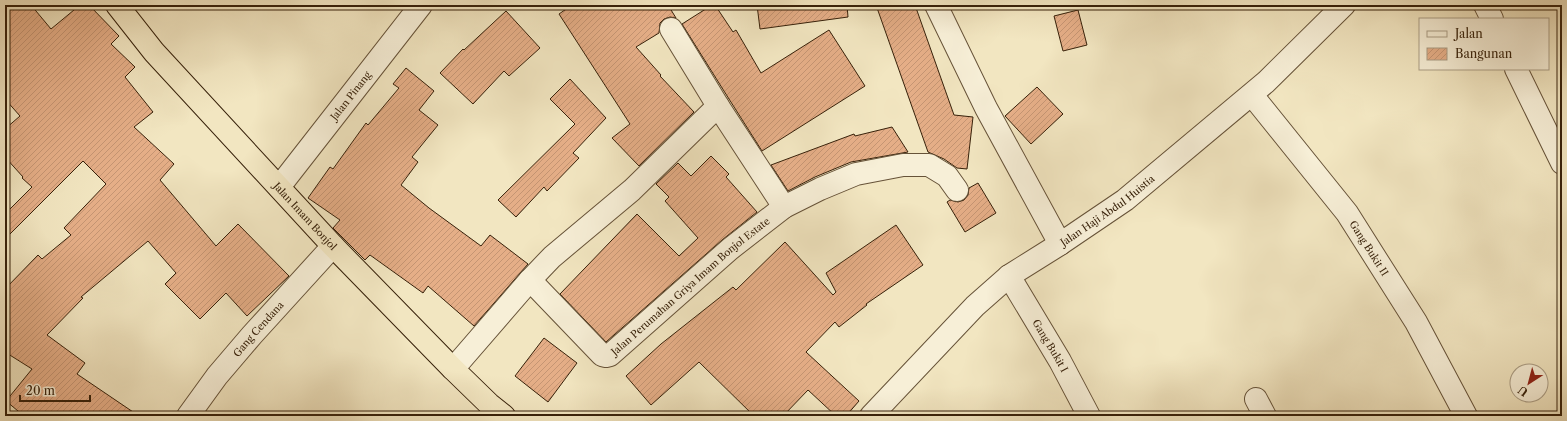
<svg xmlns="http://www.w3.org/2000/svg" width="1567" height="421" viewBox="0 0 1567 421" font-family="'Libre Caslon Text',serif">
  <style>
    .building { fill: url(#building-hatch); stroke: #37210a }
    .lines { fill: none; stroke-linecap: round; stroke-linejoin: round }
    .street-casing { stroke: #665238; stroke-width: 24 }
    .highway-casing { stroke: #37210a; stroke-width: 24 }
    .street { stroke: #f7efd7; stroke-width: 22 }
    .highway { stroke: #f2e6c1; stroke-width: 22 }
    .labels { text-anchor: middle; dominant-baseline: central; stroke-width: 3; stroke-linejoin: round; paint-order: stroke }
    .street-label { font-size: 10px; fill: #37210a; stroke: #f7efd7 }
  </style>
  <defs>
    <pattern id="building-hatch" width="6" height="6" patternUnits="userSpaceOnUse"><rect width="6" height="6" fill="#e5ae87"/><path d="M-1 1l2-2M0 6l6-6M5 7l2-2" fill="none" stroke="#c59573"/></pattern>
  </defs>
  <rect width="100%" height="100%" fill="#f2e6c1"/>
  <filter id="stains"><feTurbulence type="fractalNoise" baseFrequency=".005" numOctaves="4"/><feColorMatrix values="0 0 0 0 .2 0 0 0 0 .09 0 0 0 0 .02 0 0 0 .5 -.17"/></filter>
  <radialGradient id="worn" r=".72"><stop offset=".6" stop-color="#630" stop-opacity="0"/><stop offset="1" stop-color="#630" stop-opacity=".3"/></radialGradient>
  <g class="building">
    <path d="M 5,5 L 31,5 L 51,29 L 80,5 L 89,5 L 119,36 L 111,44 L 135,67 L 125,77 L 153,112 L 134,127 L 174,164 L 160,180 L 216,246 L 238,224 L 289,276 L 247,316 L 226,293 L 200,319 L 165,284 L 176,273 L 148,241 L 81,297 L 83,298 L 47,335 L 85,363 L 77,374 L 139,416 L 24,416 L 6,401 L 32,369 L 5,352 L 5,289 L 38,255 L 42,259 L 71,235 L 64,228 L 106,184 L 83,161 L 5,239 L 5,214 L 32,187 L 22,178 L 23,177 L 5,157 L 5,129 L 20,116 L 5,99 Z"/>
    <path d="M 572,5 L 668,5 L 676,18 L 670,17 L 664,19 L 660,23 L 659,33 L 636,47 L 661,75 L 660,76 L 694,112 L 639,166 L 612,138 L 630,124 L 559,14 Z"/>
    <path d="M 712,5 L 715,5 L 733,32 L 736,30 L 761,73 L 829,30 L 865,86 L 762,151 L 729,99 L 682,24 Z"/>
    <path d="M 757,5 L 847,5 L 848,17 L 760,29 Z"/>
    <path d="M 876,5 L 915,5 L 954,115 L 973,117 L 967,169 L 957,168 L 944,159 L 928,152 Z"/>
    <path d="M 1078,10 L 1087,45 L 1063,51 L 1054,16 Z"/>
    <path d="M 506,11 L 540,48 L 509,76 L 504,71 L 473,104 L 440,73 L 463,49 L 464,50 Z"/>
    <path d="M 406,68 L 434,91 L 419,110 L 438,125 L 412,157 L 418,162 L 401,185 L 429,208 L 481,246 L 490,235 L 528,264 L 474,326 L 428,286 L 423,293 L 370,255 L 365,260 L 333,228 L 340,220 L 308,198 L 330,167 L 333,169 L 366,123 L 368,125 L 399,88 L 393,84 Z"/>
    <path d="M 570,79 L 606,118 L 573,153 L 579,158 L 547,191 L 544,187 L 516,217 L 498,200 L 575,124 L 550,99 Z"/>
    <path d="M 1037,87 L 1063,114 L 1031,144 L 1005,116 Z"/>
    <path d="M 892,127 L 908,152 L 851,162 L 815,177 L 788,191 L 771,165 L 854,134 L 855,136 Z"/>
    <path d="M 711,156 L 729,174 L 726,177 L 757,212 L 722,240 L 606,342 L 560,294 L 637,214 L 679,256 L 698,238 L 665,201 L 669,197 L 656,184 L 678,163 L 691,176 Z"/>
    <path d="M 978,183 L 996,213 L 965,232 L 947,202 L 950,200 L 958,202 L 964,200 L 968,195 L 969,188 Z"/>
    <path d="M 896,225 L 923,265 L 866,304 L 867,305 L 839,327 L 835,322 L 806,352 L 859,401 L 846,416 L 836,416 L 808,390 L 783,416 L 754,416 L 699,362 L 651,405 L 626,376 L 661,344 L 733,287 L 736,290 L 785,242 L 833,295 L 836,292 L 826,273 Z"/>
    <path d="M 544,338 L 577,363 L 548,402 L 515,376 Z"/>
  </g>
  <g class="lines">
    <defs>
      <g id="street">
        <path d="M 936,5 L 986,108 L 1060,244"/>
        <path d="M 1485,5 L 1492,19"/>
        <path d="M 671,29 L 718,106 L 784,207"/>
        <path d="M 1516,69 L 1562,163"/>
        <path id="s1" d="M 1252,95 L 1347,213 L 1416,322 L 1466,416"/>
        <path id="s2" d="M 279,187 L 421,5"/>
        <path id="s3" d="M 1009,276 L 1060,361 L 1089,416"/>
        <path id="s4" d="M 530,280 L 602,355 L 606,356 L 610,355 L 730,249 L 784,207 L 820,189 L 856,174 L 903,165 L 929,165 L 947,176 L 957,190"/>
        <path d="M 453,369 L 530,280 L 552,257 L 632,190 L 718,106"/>
        <path d="M 1256,399 L 1265,416"/>
        <path id="s5" d="M 188,416 L 217,376 L 252,335 L 333,246"/>
        <path id="s6" d="M 871,416 L 975,306 L 1009,276 L 1060,244 L 1125,200 L 1266,82 L 1344,5"/>
      </g>
      <g id="highway">
        <path id="s7" d="M 117,5 L 154,52 L 333,246 L 453,369 L 489,404 L 504,416"/>
      </g>
    </defs>
    <use href="#street" class="street-casing"/>
    <use href="#highway" class="highway-casing"/>
    <use href="#street" class="street"/>
    <use href="#highway" class="highway"/>
  </g>
  <g class="labels">
    <g class="street-label">
      <text stroke="none"><textPath href="#s2" startOffset="116">Jalan Pinang</textPath></text>
      <text stroke="none"><textPath href="#s6" startOffset="315">Jalan Haji Abdul Huistia</textPath></text>
      <text stroke="none"><textPath href="#s7" startOffset="283">Jalan Imam Bonjol</textPath></text>
      <text stroke="none"><textPath href="#s1" startOffset="193">Gang Bukit II</textPath></text>
      <text stroke="none"><textPath href="#s4" startOffset="218">Jalan Perumahan Griya Imam Bonjol Estate</textPath></text>
      <text stroke="none"><textPath href="#s5" startOffset="112">Gang Cendana</textPath></text>
      <text stroke="none"><textPath href="#s3" startOffset="81">Gang Bukit I</textPath></text>
    </g>
  </g>
  <rect width="1567" height="421" fill="none" stroke="#f2e6c1" stroke-width="20"/>
  <rect x="6" y="6" width="1555" height="409" fill="none" stroke="#37210a" stroke-width="2"/>
  <rect x="10" y="10" width="1547" height="401" fill="none" stroke="#37210a"/>
  <rect x="1419" y="18" width="130" height="52" fill="#f7efd7" stroke="#aa9d85"/>
  <rect x="1427" y="31" width="20" height="6" fill="#f7efd7" stroke="#aa9d85"/>
  <text x="1455" y="38" font-size="12" fill="#37210a">Jalan</text>
  <rect x="1427" y="48" width="20" height="12" fill="url(#building-hatch)" stroke="#aa9d85"/>
  <text x="1455" y="58" font-size="12" fill="#37210a">Bangunan</text>
  <g transform="translate(1529 383) rotate(216)"><circle r="19" fill="#f7efd7" stroke="#aa9d85"/>
  <path d="M0-3L7 15L0 10L-7 15Z" fill="#8f2418"/>
  <text y="-6" font-size="11" font-weight="bold" text-anchor="middle" fill="#37210a">U</text>
  </g>
  <path d="M20 395v6h70v-6" fill="none" stroke="#37210a" stroke-width="2"/>
  <text x="26" y="395" font-size="12" fill="#37210a" stroke="#f7efd7" stroke-width="3" paint-order="stroke">20 m</text>
  <rect width="100%" height="100%" filter="url(#stains)"/>
  <rect width="100%" height="100%" fill="url(#worn)"/>
</svg>
